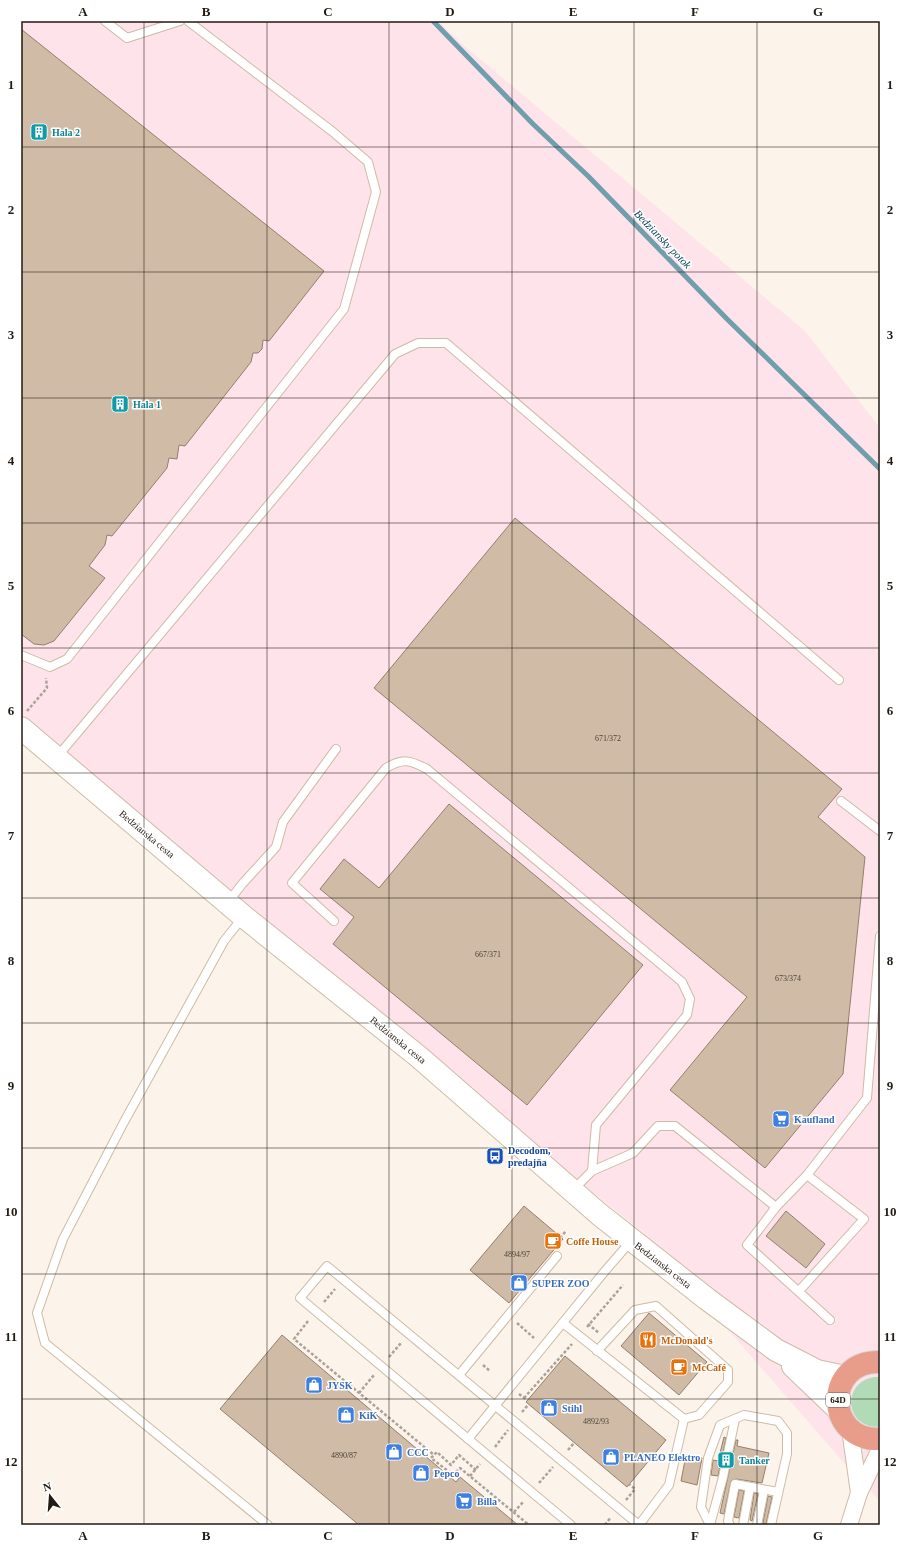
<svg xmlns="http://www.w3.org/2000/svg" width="901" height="1546" viewBox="0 0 901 1546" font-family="Georgia,serif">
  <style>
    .industrial { fill: #fee3ea }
    .green { fill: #b1dbb7 }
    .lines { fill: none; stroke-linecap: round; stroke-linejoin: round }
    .stream { stroke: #709ead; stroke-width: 5 }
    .building { fill: #d0bca6; stroke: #93806b }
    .lane-casing { stroke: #cebba5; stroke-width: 10 }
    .street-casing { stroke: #cebba5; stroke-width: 18 }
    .secondary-casing { stroke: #cebba5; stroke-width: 24 }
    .primary-casing { stroke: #d7d6d5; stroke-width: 24 }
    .path { stroke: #aba39a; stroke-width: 2.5; stroke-dasharray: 3 2; stroke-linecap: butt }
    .lane { stroke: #fff; stroke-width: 8 }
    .street { stroke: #fff; stroke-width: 16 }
    .secondary { stroke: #fff; stroke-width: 22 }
    .primary { stroke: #e89d8b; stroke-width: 22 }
    .grid { fill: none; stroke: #231b13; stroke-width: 1; stroke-opacity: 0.55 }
    .labels { text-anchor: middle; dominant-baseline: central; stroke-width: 3; stroke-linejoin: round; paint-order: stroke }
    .number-label { font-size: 8px; fill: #4e4338 }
    .shield { fill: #fff; stroke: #655f5a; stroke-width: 1 }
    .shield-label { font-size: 9px; font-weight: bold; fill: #231b13 }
    .culture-label { font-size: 10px; font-weight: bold; fill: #0d838f; stroke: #fff; text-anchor: start }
    .street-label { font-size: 10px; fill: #231b13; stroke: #fff }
    .shop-label { font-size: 10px; font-weight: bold; fill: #366cbe; stroke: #fff; text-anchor: start }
    .transit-label { font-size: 10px; font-weight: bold; fill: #164399; stroke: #fff; text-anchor: start }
    .food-label { font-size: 10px; font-weight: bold; fill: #c56008; stroke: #fff; text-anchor: start }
    .water-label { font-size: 11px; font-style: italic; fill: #003f50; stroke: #fff }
    .neatline { fill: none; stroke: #231b13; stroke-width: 1.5 }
    .grid-label { font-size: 13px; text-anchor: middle; font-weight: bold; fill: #231b13 }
  </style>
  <rect width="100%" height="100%" fill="#fcf4ea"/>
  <path class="industrial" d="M 21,21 L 438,21 L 461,43 L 805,331 L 880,428 L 880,1501 L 844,1463 L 643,1232 L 229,905 L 21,725 Z"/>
  <path class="green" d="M 874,1377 L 880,1377 L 880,1426 L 878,1427 C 845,1427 841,1383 874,1377 Z"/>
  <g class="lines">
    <path class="stream" d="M 433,21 L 533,124 L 588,176 L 727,319 L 880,469"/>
  </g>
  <g class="building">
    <path d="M 21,29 L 324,271 L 269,341 L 263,340 L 262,349 L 258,353 L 253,353 L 251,362 L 185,446 L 179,445 L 177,459 L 169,458 L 167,468 L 112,536 L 107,535 L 105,545 L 89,566 L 105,578 L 54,641 L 44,645 L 34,644 L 21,634 Z"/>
    <path d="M 515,518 L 842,789 L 818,817 L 865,857 L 843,1074 L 765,1168 L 670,1090 L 747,997 L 374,688 Z"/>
    <path d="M 449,804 L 643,965 L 527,1105 L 333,944 L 354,917 L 320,889 L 344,859 L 379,888 Z"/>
    <path d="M 524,1206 L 563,1239 L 509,1303 L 470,1270 Z"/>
    <path d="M 786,1211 L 825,1244 L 806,1268 L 766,1236 Z"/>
    <path d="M 649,1313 L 707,1362 L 679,1395 L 621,1346 Z"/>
    <path d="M 282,1335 L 456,1482 L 460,1477 L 518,1525 L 359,1525 L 220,1409 Z"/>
    <path d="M 565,1356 L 666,1440 L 627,1487 L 526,1402 Z"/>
    <path d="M 724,1437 L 726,1438 L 718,1476 L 711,1475 L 713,1460 L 718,1461 Z"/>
    <path d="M 736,1440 L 738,1440 L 737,1446 L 769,1453 L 762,1483 L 736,1479 L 731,1481 L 724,1514 L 720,1513 Z"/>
    <path d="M 686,1455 L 702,1458 L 697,1485 L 681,1481 Z"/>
    <path d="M 739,1490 L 744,1491 L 739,1518 L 734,1517 Z"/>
    <path d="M 754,1493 L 758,1494 L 752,1521 L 750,1520 Z"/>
    <path d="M 768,1496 L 772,1497 L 766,1524 L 763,1523 Z"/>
  </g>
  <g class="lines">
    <defs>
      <g id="lane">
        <path d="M 105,21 L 127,38 L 180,21"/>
        <path d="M 21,655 L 50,667 L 67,659 L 344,309 L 376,192 L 368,162 L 333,132 L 188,21"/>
        <path d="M 57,757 L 395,354 L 418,343 L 446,343 L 839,680"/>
        <path d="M 841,801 L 880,831"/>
        <path d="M 228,902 L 243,883 L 276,847 L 283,822 L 336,749"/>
        <path d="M 243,917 L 224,941 L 124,1122 L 63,1239 L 37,1313 L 45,1343 L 268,1525"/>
        <path d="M 334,921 L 292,883 L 386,768 C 403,758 410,760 427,769 L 682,982 L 690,999 L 687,1015 L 596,1125 L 592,1171"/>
        <path d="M 573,1190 L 592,1171 L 633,1153 L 658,1126 L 675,1126 L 776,1207"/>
        <path d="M 799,1291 L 864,1219 L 807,1175"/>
        <path d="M 830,1320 L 747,1245 L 776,1207 L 807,1175 L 867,1098 L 880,936"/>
        <path d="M 563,1323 L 684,1419"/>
        <path d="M 597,1351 L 635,1310 L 656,1306 L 728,1370 L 728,1382 L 699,1415 L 684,1419"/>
        <path d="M 459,1375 L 557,1256"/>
        <path d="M 468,1439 L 605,1271 L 631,1241"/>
        <path d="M 571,1525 L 300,1298 L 327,1266 L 639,1525"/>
        <path d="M 639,1525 L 669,1485 L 684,1419"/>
        <path d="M 710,1525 L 701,1507 L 708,1458 L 720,1425 L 744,1415 L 778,1421 L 787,1433 L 787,1454 L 771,1525"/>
        <path d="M 710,1525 L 723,1477 L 735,1419"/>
        <path d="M 730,1525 L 728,1521 L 735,1484 L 778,1492"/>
        <path d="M 743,1525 L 750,1487"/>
        <path d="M 757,1525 L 764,1490"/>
      </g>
      <g id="street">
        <path d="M 850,1429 L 859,1493"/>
        <path d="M 849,1525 L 859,1493 L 880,1449"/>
      </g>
      <g id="secondary">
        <path d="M 21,728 L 243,916 L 419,1057 L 599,1214 L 632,1240 L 707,1299 L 776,1350 L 817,1371 L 845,1377"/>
        <path d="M 793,1366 L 839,1410"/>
      </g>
      <path id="primary" d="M 880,1362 C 824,1360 824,1441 880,1439"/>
    </defs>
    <use href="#lane" class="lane-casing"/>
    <use href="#street" class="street-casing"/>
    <use href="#secondary" class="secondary-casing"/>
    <use href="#primary" class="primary-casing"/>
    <g class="path">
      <path d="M 27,711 L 47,688 L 46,678"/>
      <path d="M 560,1238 L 566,1231"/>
      <path d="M 324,1302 L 335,1289"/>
      <path d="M 308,1321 L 294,1339 L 434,1455"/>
      <path d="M 517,1323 L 534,1338"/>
      <path d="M 588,1324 L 599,1333"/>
      <path d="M 587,1327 L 623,1285"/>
      <path d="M 389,1357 L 401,1343"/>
      <path d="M 483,1365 L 490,1371"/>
      <path d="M 359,1393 L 374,1375"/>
      <path d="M 519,1394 L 527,1400"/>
      <path d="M 524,1398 L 572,1344"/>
      <path d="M 522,1412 L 528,1405"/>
      <path d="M 495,1447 L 508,1430"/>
      <path d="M 568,1450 L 574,1443"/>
      <path d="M 476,1470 L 459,1455 L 451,1465 L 437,1452 L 431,1458 L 453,1475 L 460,1468 L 529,1525"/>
      <path d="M 470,1476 L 480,1464"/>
      <path d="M 539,1483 L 553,1467"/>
      <path d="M 626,1500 L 635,1489 L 629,1484"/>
      <path d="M 514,1512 L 524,1501"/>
      <path d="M 605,1525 L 611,1517"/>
    </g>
    <use href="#lane" class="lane"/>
    <use href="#street" class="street"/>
    <use href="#secondary" class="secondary"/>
    <use href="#primary" class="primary"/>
  </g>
  <path class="grid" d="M 144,21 L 144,1525M 267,21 L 267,1525M 389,21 L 389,1525M 512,21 L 512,1525M 634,21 L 634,1525M 757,21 L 757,1525M 21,147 L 880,147M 21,272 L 880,272M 21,398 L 880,398M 21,523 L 880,523M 21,648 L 880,648M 21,773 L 880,773M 21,898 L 880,898M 21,1023 L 880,1023M 21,1148 L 880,1148M 21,1274 L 880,1274M 21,1399 L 880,1399"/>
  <defs>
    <symbol id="building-square" viewBox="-11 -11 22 22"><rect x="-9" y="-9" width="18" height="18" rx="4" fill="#0f9aa8" stroke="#fff"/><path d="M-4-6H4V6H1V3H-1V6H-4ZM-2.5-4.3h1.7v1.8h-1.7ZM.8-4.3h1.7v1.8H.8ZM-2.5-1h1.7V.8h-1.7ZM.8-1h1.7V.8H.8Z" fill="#fff"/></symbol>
    <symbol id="supermarket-square" viewBox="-11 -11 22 22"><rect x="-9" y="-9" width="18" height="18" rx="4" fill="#3f7fe0" stroke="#fff"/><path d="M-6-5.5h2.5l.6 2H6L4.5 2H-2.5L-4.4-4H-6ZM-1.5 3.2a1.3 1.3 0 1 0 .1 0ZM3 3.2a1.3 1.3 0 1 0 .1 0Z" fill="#fff"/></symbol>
    <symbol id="bus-square" viewBox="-11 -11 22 22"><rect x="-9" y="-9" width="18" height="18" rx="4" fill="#1a4fb4" stroke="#fff"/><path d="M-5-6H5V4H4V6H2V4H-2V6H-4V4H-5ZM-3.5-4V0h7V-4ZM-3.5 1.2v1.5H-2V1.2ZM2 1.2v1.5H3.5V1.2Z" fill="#fff"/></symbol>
    <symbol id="cafe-square" viewBox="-11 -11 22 22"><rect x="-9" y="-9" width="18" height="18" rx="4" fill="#e8710a" stroke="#fff"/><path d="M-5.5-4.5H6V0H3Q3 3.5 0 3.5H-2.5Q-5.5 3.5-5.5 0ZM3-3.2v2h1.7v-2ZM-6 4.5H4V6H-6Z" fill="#fff"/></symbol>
    <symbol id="shop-square" viewBox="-11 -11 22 22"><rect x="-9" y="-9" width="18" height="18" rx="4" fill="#3f7fe0" stroke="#fff"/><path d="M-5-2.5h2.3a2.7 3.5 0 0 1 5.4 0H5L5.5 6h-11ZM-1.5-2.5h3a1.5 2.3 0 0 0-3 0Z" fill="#fff"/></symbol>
    <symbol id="restaurant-square" viewBox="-11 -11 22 22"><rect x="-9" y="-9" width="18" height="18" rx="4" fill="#e8710a" stroke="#fff"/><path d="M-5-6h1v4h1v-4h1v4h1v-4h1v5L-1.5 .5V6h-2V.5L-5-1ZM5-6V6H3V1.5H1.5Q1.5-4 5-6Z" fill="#fff"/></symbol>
  </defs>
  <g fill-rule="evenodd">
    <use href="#building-square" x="29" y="122" width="20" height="20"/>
    <use href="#building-square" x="110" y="394" width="20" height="20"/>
    <use href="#supermarket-square" x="771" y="1109" width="20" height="20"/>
    <use href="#bus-square" x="485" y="1146" width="20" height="20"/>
    <use href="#cafe-square" x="543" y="1231" width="20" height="20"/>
    <use href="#shop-square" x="509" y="1273" width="20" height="20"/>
    <use href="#restaurant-square" x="638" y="1330" width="20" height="20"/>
    <use href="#cafe-square" x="669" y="1357" width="20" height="20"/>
    <use href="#shop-square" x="304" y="1375" width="20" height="20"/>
    <use href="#shop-square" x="539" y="1398" width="20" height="20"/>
    <use href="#shop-square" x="336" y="1405" width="20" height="20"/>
    <use href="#shop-square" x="384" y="1442" width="20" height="20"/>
    <use href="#shop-square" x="601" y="1447" width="20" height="20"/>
    <use href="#building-square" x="716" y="1450" width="20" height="20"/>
    <use href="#shop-square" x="411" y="1463" width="20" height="20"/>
    <use href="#supermarket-square" x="454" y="1491" width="20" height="20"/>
  </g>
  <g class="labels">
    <g class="number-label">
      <text x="608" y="738">671/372</text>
      <text x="488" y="954">667/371</text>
      <text x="788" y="978">673/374</text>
      <text x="517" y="1254">4894/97</text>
      <text x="596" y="1421">4892/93</text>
      <text x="344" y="1455">4890/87</text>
    </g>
    <rect class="shield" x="826" y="1393" width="24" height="14" rx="3"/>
    <g class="shield-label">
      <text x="838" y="1400">64D</text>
    </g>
    <g class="culture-label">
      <text x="52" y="132">Hala 2</text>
      <text x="133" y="404">Hala 1</text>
      <text x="739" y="1460">Tanker</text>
    </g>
    <g class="street-label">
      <text transform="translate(147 834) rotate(40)">Bedzianska cesta</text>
      <text transform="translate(398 1040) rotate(39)">Bedzianska cesta</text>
      <text transform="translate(663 1265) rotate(38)">Bedzianska cesta</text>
    </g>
    <g class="shop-label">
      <text x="794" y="1119">Kaufland</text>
      <text x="532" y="1283">SUPER ZOO</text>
      <text x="327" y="1385">JYSK</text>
      <text x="562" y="1408">Stihl</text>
      <text x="359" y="1415">KiK</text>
      <text x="407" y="1452">CCC</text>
      <text x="624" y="1457">PLANEO Elektro</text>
      <text x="434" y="1473">Pepco</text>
      <text x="477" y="1501">Billa</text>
    </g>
    <g class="transit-label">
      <text x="508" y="1150">Decodom,<tspan x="508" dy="12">predajňa</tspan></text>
    </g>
    <g class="food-label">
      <text x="566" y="1241">Coffe House</text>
      <text x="661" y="1340">McDonald's</text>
      <text x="692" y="1367">McCafé</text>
    </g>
    <g class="water-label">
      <text transform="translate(663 239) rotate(46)">Bedziansky potok</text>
    </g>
  </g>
  <rect width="901" height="1546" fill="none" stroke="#ffffff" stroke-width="44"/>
  <g transform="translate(50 1496) rotate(343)" stroke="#ffffff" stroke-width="3" paint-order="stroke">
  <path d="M0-3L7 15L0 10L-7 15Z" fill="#231b13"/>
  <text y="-6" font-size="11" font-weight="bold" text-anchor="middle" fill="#231b13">N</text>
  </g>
  <rect x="22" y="22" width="857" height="1502" class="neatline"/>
  <g class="grid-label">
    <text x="83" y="16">A</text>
    <text x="206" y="16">B</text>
    <text x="328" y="16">C</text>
    <text x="450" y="16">D</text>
    <text x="573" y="16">E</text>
    <text x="695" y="16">F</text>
    <text x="818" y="16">G</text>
    <text x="11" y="89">1</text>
    <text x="890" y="89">1</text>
    <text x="11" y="214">2</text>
    <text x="890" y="214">2</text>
    <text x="11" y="339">3</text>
    <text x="890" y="339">3</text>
    <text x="11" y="465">4</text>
    <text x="890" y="465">4</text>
    <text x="11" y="590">5</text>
    <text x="890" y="590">5</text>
    <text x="11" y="715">6</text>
    <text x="890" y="715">6</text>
    <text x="11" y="840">7</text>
    <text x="890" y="840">7</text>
    <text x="11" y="965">8</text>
    <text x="890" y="965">8</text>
    <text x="11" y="1090">9</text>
    <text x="890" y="1090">9</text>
    <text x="11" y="1216">10</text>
    <text x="890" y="1216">10</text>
    <text x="11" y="1341">11</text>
    <text x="890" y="1341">11</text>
    <text x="11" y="1466">12</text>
    <text x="890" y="1466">12</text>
    <text x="83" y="1540">A</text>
    <text x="206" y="1540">B</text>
    <text x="328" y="1540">C</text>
    <text x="450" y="1540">D</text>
    <text x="573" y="1540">E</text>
    <text x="695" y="1540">F</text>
    <text x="818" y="1540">G</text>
  </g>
</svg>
